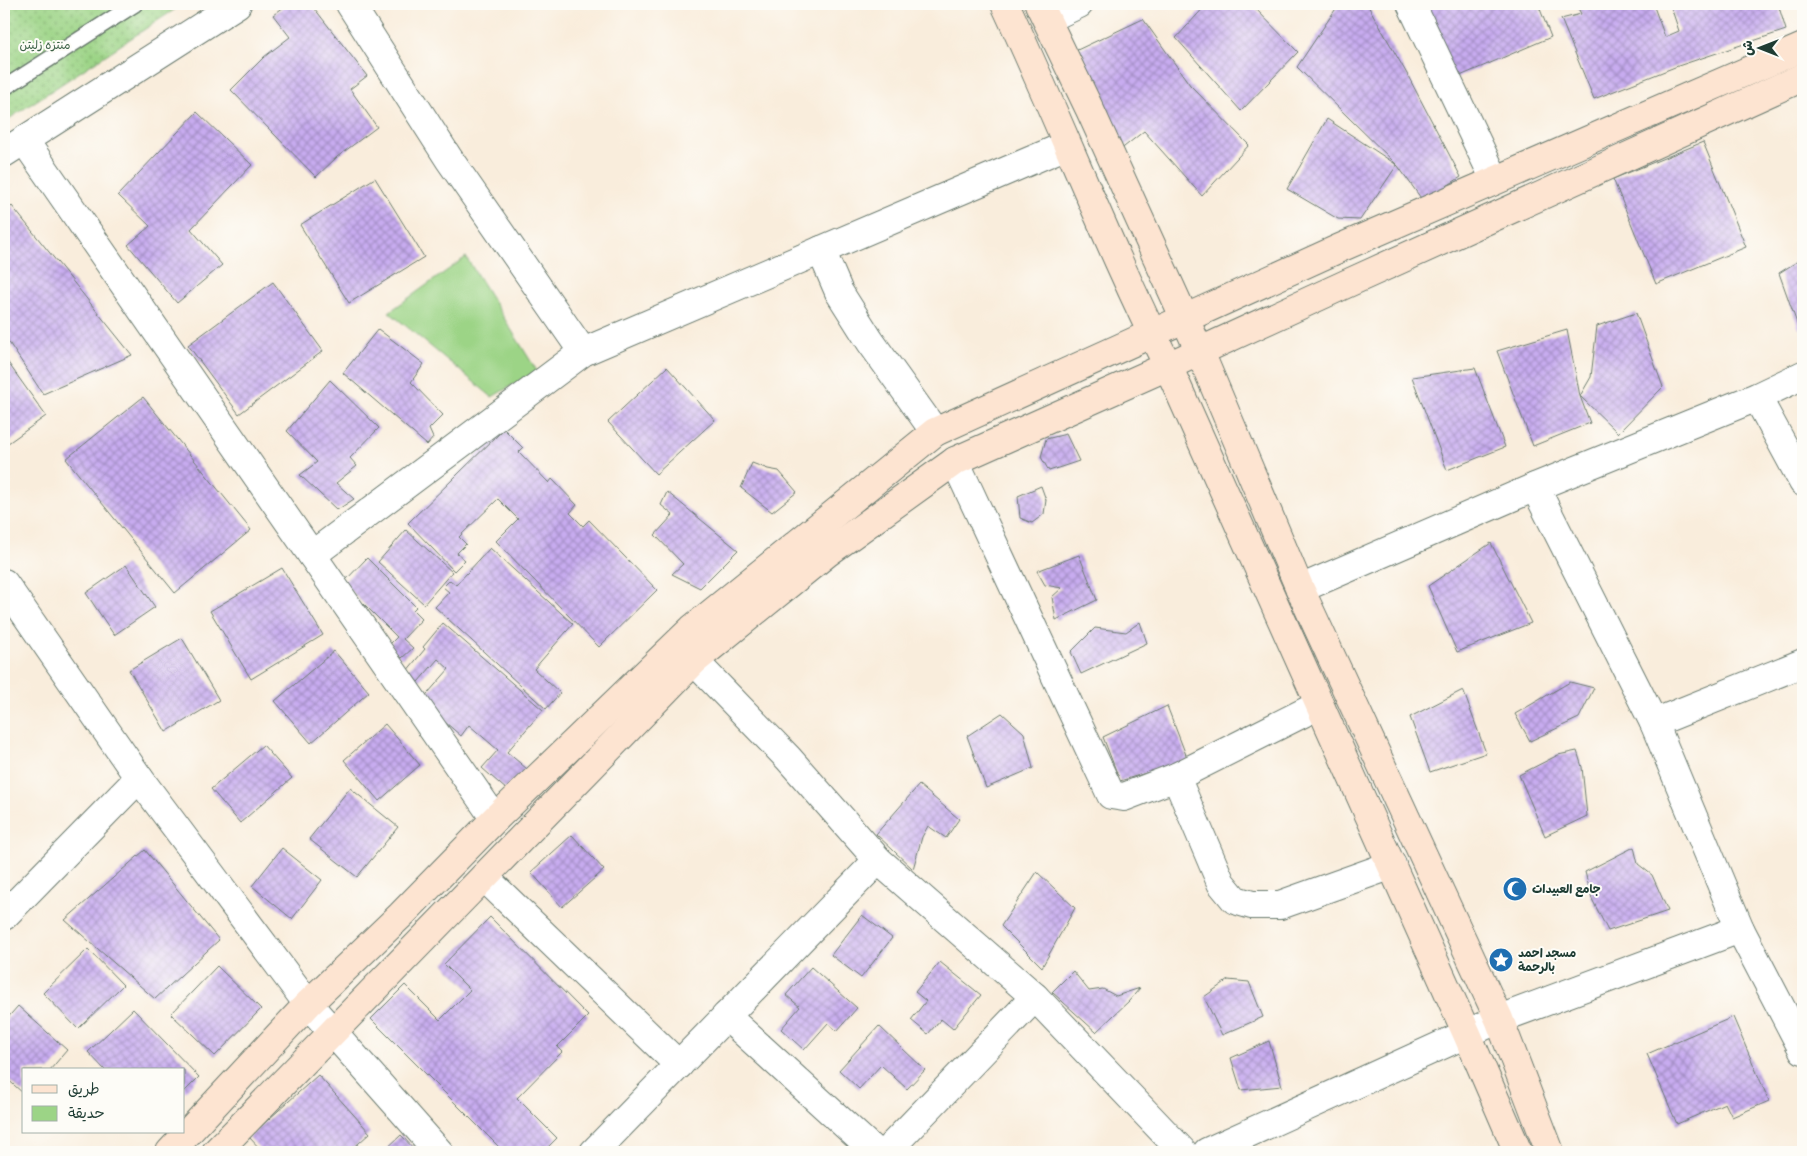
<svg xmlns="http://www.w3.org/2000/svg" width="1807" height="1156" viewBox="0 0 1807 1156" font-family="Pangolin,'Playpen Sans Arabic',sans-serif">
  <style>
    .green { fill: #9cd486; stroke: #5e885d }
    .garden { fill: url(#garden-dots); stroke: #5e885d }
    .building { fill: url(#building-cross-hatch) }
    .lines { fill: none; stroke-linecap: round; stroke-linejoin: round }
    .lane-casing { stroke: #6b7b6f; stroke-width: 18 }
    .street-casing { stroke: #6b7b6f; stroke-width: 30 }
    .secondary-casing { stroke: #6b7b6f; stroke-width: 30 }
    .lane { stroke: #fff; stroke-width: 15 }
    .street { stroke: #fff; stroke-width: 28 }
    .secondary { stroke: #fde4d1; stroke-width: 28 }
    .labels { text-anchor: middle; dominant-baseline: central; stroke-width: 4; stroke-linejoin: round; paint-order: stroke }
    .park-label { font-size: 12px; fill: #3e6348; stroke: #fdfcf7 }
    .poi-label { font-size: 12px; font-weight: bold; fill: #1f3d34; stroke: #fdfcf7; text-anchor: start }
  </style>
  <defs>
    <pattern id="garden-dots" width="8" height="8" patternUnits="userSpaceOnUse" patternTransform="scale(1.25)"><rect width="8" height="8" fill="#9cd486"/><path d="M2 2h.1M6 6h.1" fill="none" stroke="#7fad6e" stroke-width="1.8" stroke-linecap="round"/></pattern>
    <pattern id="building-cross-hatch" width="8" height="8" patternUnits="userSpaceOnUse" patternTransform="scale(1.25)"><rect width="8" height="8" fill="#c8acf0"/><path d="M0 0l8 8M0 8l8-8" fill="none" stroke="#a28dc3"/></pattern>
  </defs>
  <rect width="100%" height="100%" fill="#fdfcf7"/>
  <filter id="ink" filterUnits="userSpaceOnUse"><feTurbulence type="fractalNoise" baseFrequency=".02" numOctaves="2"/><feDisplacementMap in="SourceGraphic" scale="10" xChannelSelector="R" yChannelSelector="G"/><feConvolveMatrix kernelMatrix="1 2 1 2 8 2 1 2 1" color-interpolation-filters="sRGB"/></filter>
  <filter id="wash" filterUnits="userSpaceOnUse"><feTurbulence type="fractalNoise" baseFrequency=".0096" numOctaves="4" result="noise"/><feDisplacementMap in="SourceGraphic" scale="20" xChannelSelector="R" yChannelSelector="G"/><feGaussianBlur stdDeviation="1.12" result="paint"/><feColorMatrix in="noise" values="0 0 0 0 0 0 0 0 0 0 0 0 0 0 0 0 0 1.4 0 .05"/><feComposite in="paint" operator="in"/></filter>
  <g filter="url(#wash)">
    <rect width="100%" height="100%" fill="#f9eddc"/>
    <path class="green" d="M 466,257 L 537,371 L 492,397 L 389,312 Z"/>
    <path class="garden" d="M 4,4 L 183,4 L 4,122 Z"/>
    <g id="blocks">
      <g class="building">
        <path d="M 288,4 L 311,4 L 367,76 L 350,89 L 377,127 L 337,157 L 316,177 L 231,90 L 264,57 L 290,37 L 273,15 Z"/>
        <path d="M 1207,4 L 1251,4 L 1298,52 L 1241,111 L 1176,38 Z"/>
        <path d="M 1339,4 L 1367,4 L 1407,74 L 1461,177 L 1423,201 L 1398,166 L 1297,67 Z"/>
        <path d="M 1422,4 L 1538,4 L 1551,37 L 1453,79 Z"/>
        <path d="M 1576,4 L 1653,4 L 1665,37 L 1679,31 L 1670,4 L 1778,4 L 1786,30 L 1675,67 L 1594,99 L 1561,19 L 1581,14 Z"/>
        <path d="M 1143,19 L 1190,85 L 1249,145 L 1202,196 L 1144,131 L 1119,151 L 1073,52 Z"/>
        <path d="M 197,112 L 252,165 L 191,229 L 222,265 L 177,303 L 128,245 L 150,226 L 118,195 Z"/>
        <path d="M 1327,119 L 1397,165 L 1360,220 L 1338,219 L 1287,189 Z"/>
        <path d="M 1703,142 L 1746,247 L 1656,284 L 1613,179 Z"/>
        <path d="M 375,178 L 424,257 L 349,303 L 300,225 Z"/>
        <path d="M 12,206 L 132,355 L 43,394 L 4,335 L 4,213 Z"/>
        <path d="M 1803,258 L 1803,327 L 1799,329 L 1779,273 Z"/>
        <path d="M 273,282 L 323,351 L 239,414 L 188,345 Z"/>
        <path d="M 1636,313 L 1663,387 L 1618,433 L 1580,396 L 1591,377 L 1597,326 Z"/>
        <path d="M 378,329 L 424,364 L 411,382 L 443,415 L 429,429 L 433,438 L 427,445 L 343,373 Z"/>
        <path d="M 1567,330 L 1580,396 L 1590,423 L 1533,446 L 1497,351 Z"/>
        <path d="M 4,357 L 46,416 L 4,446 Z"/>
        <path d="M 667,367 L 715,420 L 656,474 L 608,422 Z"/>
        <path d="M 1475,368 L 1505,447 L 1447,470 L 1412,377 Z"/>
        <path d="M 330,380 L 379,428 L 350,458 L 357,466 L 336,483 L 354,499 L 337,510 L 300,475 L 317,462 L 287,431 Z"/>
        <path d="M 143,397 L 251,530 L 175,593 L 66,459 Z"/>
        <path d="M 504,429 L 523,448 L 519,452 L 549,483 L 552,479 L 577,505 L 570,513 L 583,526 L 589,520 L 657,590 L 599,647 L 496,541 L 518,519 L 498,499 L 459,537 L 466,544 L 457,553 L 465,560 L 454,571 L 408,523 Z"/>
        <path d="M 1066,434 L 1079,461 L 1049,471 L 1041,457 L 1046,439 Z"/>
        <path d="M 752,463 L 768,469 L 779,471 L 797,492 L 772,512 L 741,488 Z"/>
        <path d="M 1041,486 L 1046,500 L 1044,514 L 1032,523 L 1020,518 L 1018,496 Z"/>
        <path d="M 667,492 L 738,550 L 700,588 L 672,574 L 683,564 L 655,535 L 673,515 L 661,505 Z"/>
        <path d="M 406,530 L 452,572 L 424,604 L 378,562 Z"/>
        <path d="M 1491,543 L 1531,623 L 1457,652 L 1428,586 Z"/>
        <path d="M 490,548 L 573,624 L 534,669 L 560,693 L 546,709 L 435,607 L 449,592 L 443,587 L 450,580 L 456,585 Z"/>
        <path d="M 1079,555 L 1097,600 L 1056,620 L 1052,597 L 1062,588 L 1045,585 L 1037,571 Z"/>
        <path d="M 367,558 L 416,607 L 413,610 L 422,619 L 403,639 L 413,648 L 402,658 L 389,645 L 397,637 L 343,583 Z"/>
        <path d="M 126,565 L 155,607 L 114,635 L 86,593 Z"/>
        <path d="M 282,568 L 323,635 L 251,679 L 210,611 Z"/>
        <path d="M 1140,622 L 1147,643 L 1081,674 L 1071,652 L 1095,628 L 1126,632 Z"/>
        <path d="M 443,623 L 543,710 L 507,752 L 527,769 L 508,791 L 482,768 L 498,750 L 469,725 L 461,736 L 421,701 L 449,669 L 438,659 L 418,682 L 406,672 L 425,649 L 423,647 Z"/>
        <path d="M 182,638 L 219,700 L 166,732 L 129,670 Z"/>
        <path d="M 334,651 L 369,692 L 311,743 L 275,701 Z"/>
        <path d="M 1570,682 L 1594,688 L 1579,718 L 1530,741 L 1515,714 Z"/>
        <path d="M 1463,690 L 1486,753 L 1430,772 L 1410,717 Z"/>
        <path d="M 1167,706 L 1188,760 L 1120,781 L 1103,737 Z"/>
        <path d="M 1002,713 L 1024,733 L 1033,768 L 986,788 L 967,736 Z"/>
        <path d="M 385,724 L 420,765 L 379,801 L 344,760 Z"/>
        <path d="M 263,745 L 292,778 L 240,823 L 211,789 Z"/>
        <path d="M 1577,751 L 1582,767 L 1587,816 L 1545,836 L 1519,775 L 1558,755 Z"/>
        <path d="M 919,785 L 959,819 L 946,838 L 928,826 L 922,837 L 913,869 L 876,834 Z"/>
        <path d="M 350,788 L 398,827 L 357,877 L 309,839 Z"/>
        <path d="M 572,835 L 604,870 L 562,907 L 531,872 Z"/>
        <path d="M 1634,847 L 1638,864 L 1652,875 L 1668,911 L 1608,931 L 1592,899 L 1585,872 Z"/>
        <path d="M 282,848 L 322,880 L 292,919 L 252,886 Z"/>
        <path d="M 145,850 L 219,940 L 155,999 L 65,920 Z"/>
        <path d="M 1037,872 L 1075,908 L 1042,967 L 1001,926 Z"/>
        <path d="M 862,915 L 892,938 L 861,978 L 831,955 Z"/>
        <path d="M 490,917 L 588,1016 L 557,1047 L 562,1052 L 517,1098 L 557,1138 L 543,1152 L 504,1152 L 371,1019 L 405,985 L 440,1020 L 470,990 L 444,964 Z"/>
        <path d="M 88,949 L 123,985 L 78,1029 L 43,993 Z"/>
        <path d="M 940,962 L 981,995 L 953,1029 L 941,1019 L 928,1034 L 911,1020 L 926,1001 L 915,992 Z"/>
        <path d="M 217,966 L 261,1009 L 215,1056 L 171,1014 Z"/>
        <path d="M 811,967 L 857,1008 L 837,1031 L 828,1023 L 804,1050 L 781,1029 L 800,1007 L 786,995 Z"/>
        <path d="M 1073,971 L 1089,991 L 1103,989 L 1116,996 L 1140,988 L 1129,1001 L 1096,1032 L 1052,992 Z"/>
        <path d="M 1228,980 L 1249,982 L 1263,1017 L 1222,1035 L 1204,997 Z"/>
        <path d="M 18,1006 L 67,1050 L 50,1070 L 24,1070 L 24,1094 L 4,1076 L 4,1022 Z"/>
        <path d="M 133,1009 L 199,1077 L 184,1092 L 184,1070 L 105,1070 L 88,1052 Z"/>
        <path d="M 1733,1017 L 1769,1101 L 1732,1117 L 1725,1103 L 1677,1124 L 1647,1054 Z"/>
        <path d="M 879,1026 L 925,1070 L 907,1089 L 881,1065 L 859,1089 L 839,1070 Z"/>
        <path d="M 1269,1041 L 1282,1086 L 1241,1090 L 1231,1058 Z"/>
        <path d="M 318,1075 L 370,1133 L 349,1152 L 263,1152 L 249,1137 Z"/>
        <path d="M 401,1135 L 417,1152 L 383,1152 Z"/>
      </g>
    </g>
  </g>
  <g filter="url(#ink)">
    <use href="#blocks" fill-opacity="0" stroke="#6b7b6f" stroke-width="1"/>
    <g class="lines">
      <defs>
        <path id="lane" d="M 4,88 L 135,4"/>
        <g id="street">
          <path d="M 350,4 L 449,159 L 583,352"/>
          <path d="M 1411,4 L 1495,180"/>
          <path d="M 1047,19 L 1079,4"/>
          <path d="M 24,140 L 495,819"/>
          <path d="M 4,153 L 237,4"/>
          <path d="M 821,250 L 839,292 L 870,341 L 935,432"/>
          <path d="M 1757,397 L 1803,482"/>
          <path d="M 955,461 L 1111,795 L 1124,797 L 1176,777 L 1319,705"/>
          <path d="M 1535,487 L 1654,723 L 1740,929 L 1803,1050"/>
          <path d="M 312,555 L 583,352 L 1067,145"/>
          <path d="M 4,583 L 139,778 L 308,1004 L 439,1152"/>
          <path d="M 1300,589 L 1535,487 L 1757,397 L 1803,375"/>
          <path d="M 694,661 L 788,758 L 878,860 L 1035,997 L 1183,1152"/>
          <path d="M 1654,723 L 1803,663"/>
          <path d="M 1176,777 L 1221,883 L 1235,900 L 1252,905 L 1280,905 L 1392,865"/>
          <path d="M 484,877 L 679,1065"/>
          <path d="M 4,916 L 139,778"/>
          <path d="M 726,1016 L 875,1152"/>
          <path d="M 594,1152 L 878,860"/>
          <path d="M 886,1152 L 1035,997"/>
          <path d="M 1207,1152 L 1499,1019 L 1740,929"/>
        </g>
        <g id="secondary">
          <path d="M 1005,4 C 1061,124 1109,248 1168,366 L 1467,1034 L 1518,1152"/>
          <path d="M 1039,4 L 1090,110 L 1200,352 L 1300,589 L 1499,1019 L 1550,1152"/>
          <path d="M 170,1152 L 308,1004 L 401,915 L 495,819 L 692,629 L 935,432 L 1340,248 L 1803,47"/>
          <path d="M 216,1152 L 694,661 L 827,553 L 955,461 L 1168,366 L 1346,284 L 1803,77"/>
        </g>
      </defs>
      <use href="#lane" class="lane-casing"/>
      <use href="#street" class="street-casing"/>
      <use href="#secondary" class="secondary-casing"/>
      <use href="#lane" class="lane"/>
      <use href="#street" class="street"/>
      <use href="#secondary" class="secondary"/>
    </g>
  </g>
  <defs>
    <symbol id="mosque-disc" viewBox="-11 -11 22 22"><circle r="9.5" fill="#1f6fb2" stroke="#fdfcf7"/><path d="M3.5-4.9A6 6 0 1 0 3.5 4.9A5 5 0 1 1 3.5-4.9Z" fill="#fff"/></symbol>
    <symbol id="sight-disc" viewBox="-11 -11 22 22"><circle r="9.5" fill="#1f6fb2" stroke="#fdfcf7"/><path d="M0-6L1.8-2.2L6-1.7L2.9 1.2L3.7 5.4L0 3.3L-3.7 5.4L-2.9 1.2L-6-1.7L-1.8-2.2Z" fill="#fff"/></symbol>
  </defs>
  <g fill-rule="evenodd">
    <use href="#mosque-disc" x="1501" y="875" width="28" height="28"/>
    <use href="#sight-disc" x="1487" y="946" width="28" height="28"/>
  </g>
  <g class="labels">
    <g class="park-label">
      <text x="45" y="45">منتزه زليتن</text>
    </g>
    <g class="poi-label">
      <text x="1532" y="889">جامع العبيدات</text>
      <text x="1518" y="953">مسجد احمد<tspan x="1518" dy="14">بالرحمة</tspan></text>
    </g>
  </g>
  <rect width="1807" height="1156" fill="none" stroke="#fdfcf7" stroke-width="20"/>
  <rect x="22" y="1068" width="162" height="65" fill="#fdfcf7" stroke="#a4b0a9"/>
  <rect x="32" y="1085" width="25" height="8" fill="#fde4d1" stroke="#a4b0a9"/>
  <text x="68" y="1094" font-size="15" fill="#1f3d34">طريق</text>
  <rect x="32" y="1106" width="25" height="15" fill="#9cd486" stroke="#a4b0a9"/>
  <text x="68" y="1118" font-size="15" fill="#1f3d34">حديقة</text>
  <g transform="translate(1760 48) rotate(270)" stroke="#fdfcf7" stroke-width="4" paint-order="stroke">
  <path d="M0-4L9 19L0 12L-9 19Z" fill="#1f3d34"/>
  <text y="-8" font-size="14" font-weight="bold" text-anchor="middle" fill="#1f3d34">ش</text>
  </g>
</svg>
